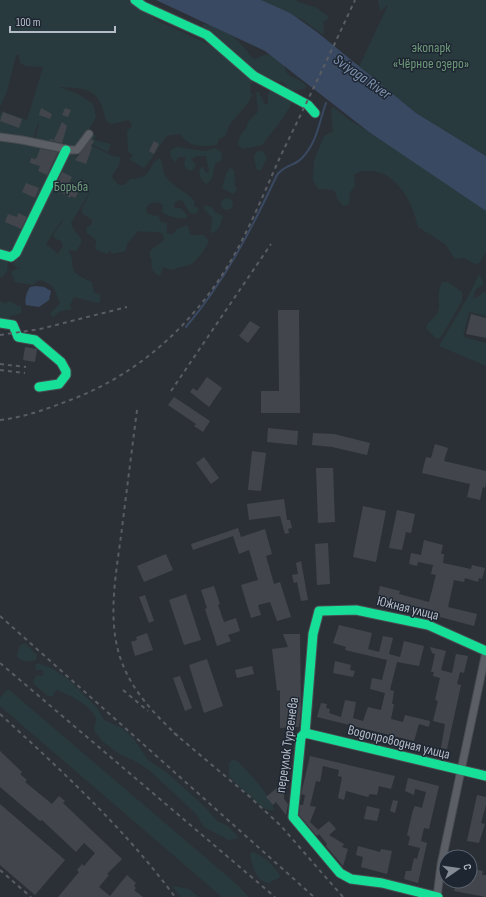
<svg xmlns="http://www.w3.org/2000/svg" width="486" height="897" viewBox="0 0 486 897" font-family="'Sofia Sans Condensed',sans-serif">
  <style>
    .green { fill: #283a3d; fill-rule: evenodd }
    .water { fill: #3a4962 }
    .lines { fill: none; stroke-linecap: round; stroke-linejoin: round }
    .stream { stroke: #3a4962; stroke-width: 2 }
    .building { fill: #42464c }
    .street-casing { stroke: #484c52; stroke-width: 9 }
    .fast-casing { stroke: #484c52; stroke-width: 11 }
    .street { stroke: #5b5e65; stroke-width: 7 }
    .fast { stroke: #16e098; stroke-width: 9 }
    .rail { stroke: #595d63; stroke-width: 2; stroke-dasharray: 4 4; stroke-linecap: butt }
    .labels { text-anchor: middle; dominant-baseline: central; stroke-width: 3; stroke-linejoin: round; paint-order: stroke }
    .park-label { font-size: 14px; fill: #6d9878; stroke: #1e2632 }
    .street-label { font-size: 14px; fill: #b5bcc8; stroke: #1e2632 }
    .water-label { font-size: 15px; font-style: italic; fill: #7d92af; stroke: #1e2632 }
  </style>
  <rect width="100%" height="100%" fill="#2b3037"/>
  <g class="green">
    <path d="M 0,0 L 128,0 L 158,21 L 214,47 L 255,80 L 251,84 L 250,93 L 253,95 C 249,98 250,101 248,103 C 242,110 237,116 231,123 C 225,129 230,136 219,139 L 217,145 C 202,147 190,148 180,134 C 177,135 171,134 167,136 C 164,138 150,162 144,168 L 130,160 L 133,155 L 128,152 L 127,131 L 132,126 L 129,120 L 112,124 L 106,121 C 100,90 90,88 59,87 L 78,94 L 93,104 L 96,117 L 83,141 L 76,148 L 35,140 L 39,124 L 38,123 L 33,140 L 0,134 L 0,115 L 2,111 L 27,120 L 43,67 L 26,66 L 20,63 L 19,55 L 16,55 L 7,91 L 0,107 Z"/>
    <path d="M 253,0 L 296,0 L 298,2 L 315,7 L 328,16 L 328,19 L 323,22 L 324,34 L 322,34 L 301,19 Z"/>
    <path d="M 378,0 L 486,0 L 486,156 L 416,113 L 359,67 L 388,5 L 380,11 Z"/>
    <path d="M 203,24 C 223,25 242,42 252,58 L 255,59 C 269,52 271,53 284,63 C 286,82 298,75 306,86 L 305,89 L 290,91 L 284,83 L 268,79 L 253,69 L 236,56 L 229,46 L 202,29 Z"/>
    <path d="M 271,90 L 290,97 L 292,103 L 283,118 L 262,145 L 243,149 L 238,145 C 237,135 247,131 248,122 L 258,112 L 256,92 L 259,92 L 265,105 L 268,103 L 268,93 Z"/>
    <path d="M 333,107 L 348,119 L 486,204 L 486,253 L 479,263 L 475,264 L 464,258 L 455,259 L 445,244 L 418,227 C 413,204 397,170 368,171 C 362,171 359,171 354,175 L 355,186 L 350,192 L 349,204 L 344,206 L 338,200 L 334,190 L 318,189 L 313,180 L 314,161 L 324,136 L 333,131 L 331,109 Z"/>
    <path d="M 91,133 L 96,136 L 94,140 L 111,144 L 108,152 L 86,142 Z"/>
    <path d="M 0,139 L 61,152 L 13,253 L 0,252 Z"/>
    <path d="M 86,143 L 113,156 L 120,157 L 119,165 L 112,176 L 114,180 L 119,185 L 125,185 L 130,179 C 155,179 147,163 160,158 C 164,164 161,171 166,177 C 173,186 185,192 194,200 L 194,206 L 198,208 L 198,212 L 194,214 L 190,213 L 182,200 L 175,202 L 174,206 L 175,208 L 180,208 L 187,215 L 187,218 C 177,219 170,217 162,212 L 163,205 L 158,202 L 149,204 L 146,208 L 147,213 L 155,216 L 158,215 L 161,222 L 167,223 L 167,233 L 172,235 L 177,229 L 187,225 L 191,235 L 204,235 L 208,240 L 208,243 C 205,249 197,261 191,264 C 185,267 179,266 173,270 L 163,267 L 160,276 C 153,273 150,267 152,260 L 149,254 L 151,250 L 164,240 L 163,234 C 155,230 147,233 138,231 L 127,244 L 126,251 L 112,254 L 110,250 L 107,254 L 95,249 L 96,240 L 87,233 L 86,228 L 92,224 L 92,220 L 83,214 L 81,211 L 91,190 L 71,223 C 73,230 78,234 82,240 L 77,251 L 69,250 L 69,252 C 74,258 70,265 75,272 C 79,277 86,279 92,282 L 94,293 L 100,294 L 100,301 L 98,303 L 74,297 L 70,305 L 72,309 L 59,312 L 53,317 L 50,314 L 60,303 C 54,290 57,286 40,280 L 32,285 L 15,282 L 11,272 L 17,268 L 22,269 L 13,265 L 66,153 L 77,156 ZM 63,218 L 62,222 L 53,235 L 54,238 L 61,241 L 63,246 L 58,254 L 46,244 Z"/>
    <path d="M 176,147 L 205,151 L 215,148 L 221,152 L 222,160 L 215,164 L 212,178 L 207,184 C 201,181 197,173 201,167 L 203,167 L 206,173 L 209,172 L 206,156 L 197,156 L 191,159 L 196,165 L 194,169 L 191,171 L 186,169 L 184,163 L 186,157 L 178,157 L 176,162 L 171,158 L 170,151 Z"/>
    <path d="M 258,151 L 263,151 L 267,158 L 261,170 L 259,171 L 256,168 L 254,155 Z"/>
    <path d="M 230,168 L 234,170 L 235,179 L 234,183 L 237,190 L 233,194 L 222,188 L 226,174 Z"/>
    <circle cx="227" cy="204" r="6"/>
    <path d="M 205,205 L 212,207 L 215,212 L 223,216 L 219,228 L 211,234 L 212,217 L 204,209 Z"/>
    <path d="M 0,255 L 8,260 L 7,271 L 2,278 L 0,276 Z"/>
    <path d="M 479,274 L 484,284 L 475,290 L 473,299 L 481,295 L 483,292 L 486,293 L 486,316 L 469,312 L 463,337 L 486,343 L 486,366 L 439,346 L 468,297 Z"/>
    <path d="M 442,282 L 448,282 L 462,292 L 462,301 L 441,337 L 437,339 L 426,328 L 428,323 C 448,308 433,300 442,282 Z"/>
    <path d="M 0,301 L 5,303 L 10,301 L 18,306 L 20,305 L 22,313 L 10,316 L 9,321 L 0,321 Z"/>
    <path d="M 25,643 L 37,655 L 36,660 L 26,662 L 18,658 L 17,654 L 20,645 Z"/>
    <path d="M 38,663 L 51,668 L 67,678 L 98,709 L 104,720 L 122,728 L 134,739 L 148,760 L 166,772 L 204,806 L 217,821 L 228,826 L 239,838 L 229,840 L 204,827 L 197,815 L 188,806 L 149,770 L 135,761 L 121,755 L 102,741 L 94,730 C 94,725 97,723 96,718 C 91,705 69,695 57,690 L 55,691 L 53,696 L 48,696 L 35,685 L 33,681 L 37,675 L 42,676 L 44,673 L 42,670 L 36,670 L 35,665 Z"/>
    <path d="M 8,689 L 234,882 L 249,897 L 222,897 L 0,706 L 0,698 Z"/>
    <path d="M 232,760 C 238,760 239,763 243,767 C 256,780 266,791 274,808 L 273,811 L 263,808 L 229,777 L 229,764 Z"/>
    <path d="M 252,852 C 259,852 280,871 280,877 L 269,883 C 255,881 253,866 250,855 Z"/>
    <path d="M 172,886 L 189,889 L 199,897 L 181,897 Z"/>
  </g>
  <g class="water">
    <path d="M 156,0 L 261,0 L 290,13 L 317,32 L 416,113 L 486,156 L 486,211 L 369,132 L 265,51 Z"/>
    <path d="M 36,286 L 44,287 L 51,291 L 49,300 L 39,307 L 26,305 C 24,299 27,292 30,287 Z"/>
  </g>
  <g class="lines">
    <path class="stream" d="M 186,327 C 225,281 251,230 277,175 C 285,164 295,166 302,158 C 317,143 319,122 326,103"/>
  </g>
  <g class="building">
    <path d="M 41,108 L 52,114 L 50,119 L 39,115 Z"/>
    <path d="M 65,108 L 71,110 L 68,117 L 62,115 Z"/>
    <path d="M 3,112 L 22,119 L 19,128 L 0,121 Z"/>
    <path d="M 62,122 L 67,126 L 62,143 L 49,140 L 50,139 L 54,140 Z"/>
    <path d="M 91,139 L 94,141 L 91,146 L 92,147 L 86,164 L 75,160 Z"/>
    <path d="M 154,141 L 159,144 L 154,154 L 149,151 Z"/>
    <path d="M 40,149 L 58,152 L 47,175 L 38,171 L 40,166 L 30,163 L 31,158 L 36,159 Z"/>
    <path d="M 62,172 L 72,177 L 67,187 L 78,193 L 75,198 L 71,196 L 70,198 L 56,189 L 55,192 L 53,191 Z"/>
    <path d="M 26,183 L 39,188 L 35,198 L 22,192 Z"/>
    <path d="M 18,213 L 27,217 L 21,229 L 5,222 L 8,214 L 17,217 Z"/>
    <path d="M 278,310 L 299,310 L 300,413 L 261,413 L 261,391 L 279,391 Z"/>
    <path d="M 471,314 L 486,318 L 486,338 L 466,334 Z"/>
    <path d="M 250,321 L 260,327 L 248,343 L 239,336 Z"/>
    <path d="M 25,347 L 37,349 L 35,362 L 23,360 Z"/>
    <path d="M 207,377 L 222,388 L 209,407 L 190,392 L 193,388 L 197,391 Z"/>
    <path d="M 174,397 L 210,421 L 203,432 L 194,426 L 196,424 L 168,405 Z"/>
    <path d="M 268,428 L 298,431 L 297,445 L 267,442 Z"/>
    <path d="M 313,433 L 334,434 L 370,443 L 367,455 L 332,447 L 312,445 Z"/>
    <path d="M 435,444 L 448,448 L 444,461 L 486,471 L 486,483 L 485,488 L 483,487 L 480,500 L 467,497 L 470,484 L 422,473 L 426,457 L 431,458 Z"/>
    <path d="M 252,451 L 266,453 L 261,491 L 248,490 Z"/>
    <path d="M 204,457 L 219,478 L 211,484 L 196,463 Z"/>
    <path d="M 316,468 L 333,468 L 335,522 L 318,523 Z"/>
    <path d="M 284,499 L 287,520 L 290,520 L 292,528 L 288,529 L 289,533 L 285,534 L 280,516 L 249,520 L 247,504 Z"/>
    <path d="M 363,506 L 386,511 L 376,562 L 353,557 Z"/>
    <path d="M 397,510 L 415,514 L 411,533 L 406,532 L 402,550 L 389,548 Z"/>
    <path d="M 238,528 L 241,537 L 265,529 L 272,554 L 266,556 L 274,584 L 280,582 L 291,617 L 277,621 L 270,602 L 258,605 L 261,615 L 251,618 L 241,585 L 258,580 L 249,550 L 239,554 L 233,536 L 193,550 L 191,544 Z"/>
    <path d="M 424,540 L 443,545 L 441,554 L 444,554 L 443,563 L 471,569 L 472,565 L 485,568 L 482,579 L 479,578 L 478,582 L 465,578 L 464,582 L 454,580 L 448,607 L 477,614 L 474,626 L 440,617 L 440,614 L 426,611 L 422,614 L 408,610 L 409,608 L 405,605 L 377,599 L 380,586 L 400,591 L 399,594 L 429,602 L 436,575 L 431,574 L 433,565 L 418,562 L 417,566 L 409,564 L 411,553 L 421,555 Z"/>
    <path d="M 328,543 L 330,584 L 317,585 L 315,544 Z"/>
    <path d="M 166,554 L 173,570 L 144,582 L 137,566 Z"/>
    <path d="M 301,561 L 308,600 L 301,601 L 297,582 L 294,583 L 292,575 L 298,574 L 296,563 Z"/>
    <path d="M 214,586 L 220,604 L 218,605 L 224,622 L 236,618 L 240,631 L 228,635 L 231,641 L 217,646 L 205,609 L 207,608 L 201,590 Z"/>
    <path d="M 186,594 L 201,640 L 184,645 L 169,600 Z"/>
    <path d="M 145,595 L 154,621 L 149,623 L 139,597 Z"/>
    <path d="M 339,625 L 372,633 L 368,649 L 379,652 L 383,636 L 393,638 L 389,654 L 400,657 L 404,641 L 424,646 L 419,666 L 397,662 L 390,690 L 394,691 L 392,704 L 394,704 L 391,719 L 403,722 L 405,715 L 430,721 L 429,727 L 419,724 L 414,741 L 317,717 L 321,703 L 327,704 L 326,708 L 330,709 L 329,713 L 341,717 L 345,700 L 356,702 L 353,718 L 363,721 L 368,707 L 381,710 L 385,693 L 370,689 L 372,678 L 382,680 L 387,660 L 345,650 L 346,647 L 333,643 Z"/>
    <path d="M 147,633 L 153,650 L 135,656 L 131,642 L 137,640 L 136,637 Z"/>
    <path d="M 283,634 L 300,634 L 301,709 L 299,727 L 280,728 L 280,690 L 277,691 L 272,649 L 288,647 Z"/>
    <path d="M 430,647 L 446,651 L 441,670 L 452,673 L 456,654 L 468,656 L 464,673 L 460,672 L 457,684 L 461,685 L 447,749 L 441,748 L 445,724 L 433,721 L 438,701 L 435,700 L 440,678 L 433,676 L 434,672 L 431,672 L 435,654 L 432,653 Z"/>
    <path d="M 207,659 L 223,706 L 204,713 L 189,665 Z"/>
    <path d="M 335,661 L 351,665 L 350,670 L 355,671 L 353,677 L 333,673 Z"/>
    <path d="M 252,666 L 254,674 L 237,678 L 235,670 Z"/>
    <path d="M 180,676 L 192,708 L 185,711 L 173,678 Z"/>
    <path d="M 0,751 L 22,772 L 20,774 L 27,780 L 25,782 L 52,804 L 59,796 L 65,801 L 63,803 L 122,859 L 107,874 L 109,875 L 99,887 L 110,896 L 127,875 L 136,883 L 134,886 L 136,888 L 134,890 L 143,897 L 58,897 L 79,872 L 77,870 L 82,864 L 84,866 L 95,853 L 84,843 L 76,852 L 42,820 L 40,821 L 0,787 Z"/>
    <path d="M 310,756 L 395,776 L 391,789 L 379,786 L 377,795 L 370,794 L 368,797 L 346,791 L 344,800 L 338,798 L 342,777 L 338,776 L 339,770 L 323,766 L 320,782 L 316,781 L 310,806 L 316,807 L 310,822 L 318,830 L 329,821 L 336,829 L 329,835 L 344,844 L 342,847 L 348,849 L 343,866 L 326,846 L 327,844 L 319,834 L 317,836 L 299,815 L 300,805 L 303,805 L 305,795 L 301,794 L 302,790 Z"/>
    <path d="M 408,778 L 439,786 L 429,829 L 424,828 L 421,841 L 427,843 L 418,883 L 404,879 L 406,871 L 411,871 L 414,858 L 417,859 L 420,848 L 408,845 L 410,838 L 409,836 L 407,835 L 413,810 L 415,806 L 422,808 L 426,792 L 415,789 L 414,795 L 405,791 Z"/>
    <path d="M 284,782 L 288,787 L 284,791 L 284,799 L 288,804 L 286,815 L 276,802 L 273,805 L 266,797 Z"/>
    <path d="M 477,795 L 486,797 L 486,805 L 481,823 L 485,824 L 479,843 L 467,841 Z"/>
    <path d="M 393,800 L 398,801 L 395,813 L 390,811 Z"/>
    <path d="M 0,804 L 65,860 L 35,895 L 0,865 Z"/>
    <path d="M 367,806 L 380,809 L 377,821 L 364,819 Z"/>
    <path d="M 358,846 L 380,852 L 381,849 L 392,851 L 387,874 L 361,867 L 363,857 L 356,855 Z"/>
    <path d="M 470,868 L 483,871 L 482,875 L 486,875 L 486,897 L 454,891 L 457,881 L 470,881 Z"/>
  </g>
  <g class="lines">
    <defs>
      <g id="street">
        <path d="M 0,137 L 22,140 L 71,150 L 77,150 L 89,134"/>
        <path d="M 437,897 L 441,865 L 486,652"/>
      </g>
      <g id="fast">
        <path d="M 135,0 L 143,6 L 207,35 L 254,76 L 308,105 L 315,113"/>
        <path d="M 0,254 L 11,257 L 16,253 L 66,150"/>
        <path d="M 0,323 L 13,325 L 18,337 L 35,340 L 61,362 L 66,371 L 66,375 L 59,384 L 39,387"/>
        <path d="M 305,733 L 486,776"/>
        <path d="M 438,897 L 382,883 L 351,879 L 340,873 L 293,817 L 301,737 L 305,733 L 313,634 L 319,611 L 356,610 L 428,625 L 486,651"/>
      </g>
    </defs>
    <use href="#street" class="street-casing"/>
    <use href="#fast" class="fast-casing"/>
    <use href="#street" class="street"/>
    <use href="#fast" class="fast"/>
    <g class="rail">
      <path d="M 0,335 L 40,329 L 127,307"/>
      <path d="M 0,364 L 26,367"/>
      <path d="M 0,370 L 25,373"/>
      <path d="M 171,391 L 271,244"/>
      <path d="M 137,410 C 132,449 127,488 122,528 C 117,570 106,618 121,660 C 132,691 155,715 179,737"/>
      <path d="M 0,420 C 27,417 52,407 78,397 C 148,368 202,315 238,248 C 254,218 267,186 281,155 C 306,104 331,52 355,0"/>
      <path d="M 0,616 L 314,897"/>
      <path d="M 0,663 L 275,897"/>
      <path d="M 123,690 L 148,711"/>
      <path d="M 0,714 C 62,771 125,829 175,897"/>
      <path d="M 174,733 L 250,797 L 281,826 L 343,897"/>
      <path d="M 0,870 L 31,897"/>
    </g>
  </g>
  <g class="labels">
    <g class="park-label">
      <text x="431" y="47">экопарк<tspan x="431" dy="16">«Чёрное озеро»</tspan></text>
      <text x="71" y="186">Борьба</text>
    </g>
    <g class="street-label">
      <text transform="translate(408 608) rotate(14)">Южная улица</text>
      <text transform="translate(399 742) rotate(14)">Водопроводная улица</text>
      <text transform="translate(287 745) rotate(-82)">переулок Тургенева</text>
    </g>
    <g class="water-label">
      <text transform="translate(362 77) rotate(35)">Sviyaga River</text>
    </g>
  </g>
  <g transform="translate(458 869) rotate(77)"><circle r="19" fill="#1e2632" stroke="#5a626e"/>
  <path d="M0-3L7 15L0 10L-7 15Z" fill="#858b95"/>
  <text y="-6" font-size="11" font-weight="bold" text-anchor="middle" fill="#b5bcc8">С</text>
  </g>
  <path d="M10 26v6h105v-6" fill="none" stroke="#b5bcc8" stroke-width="2"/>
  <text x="16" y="26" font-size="12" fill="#b5bcc8" stroke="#1e2632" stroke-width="3" paint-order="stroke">100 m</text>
</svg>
